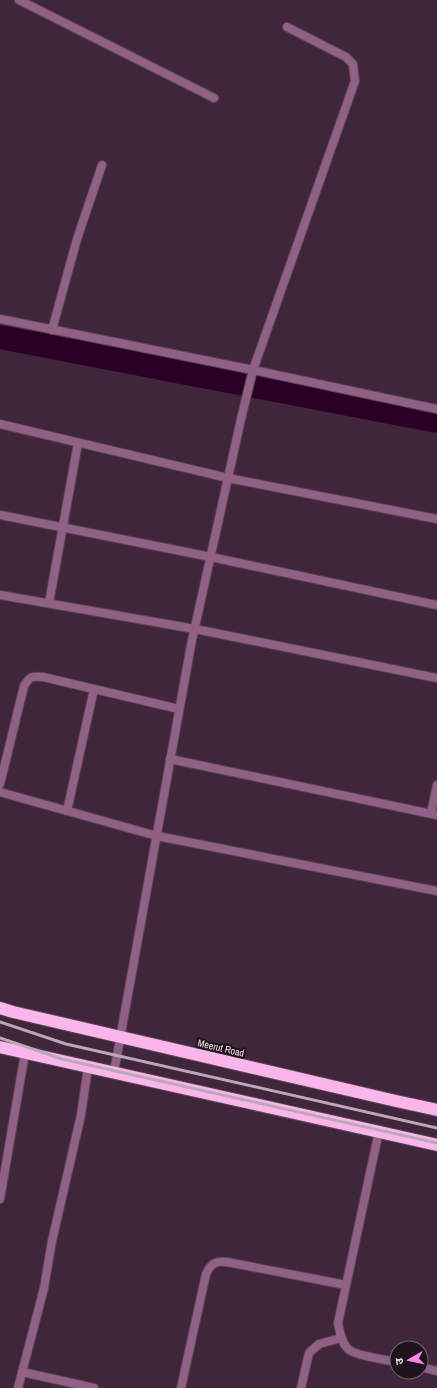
<svg xmlns="http://www.w3.org/2000/svg" width="437" height="1388" viewBox="0 0 437 1388" font-family="'Archivo Narrow','Noto Sans Devanagari',sans-serif">
  <style>
    .lines { fill: none; stroke-linecap: round; stroke-linejoin: round }
    .canal { stroke: #2b0025; stroke-width: 24 }
    .street-casing { stroke: #5b4456; stroke-width: 10 }
    .highway-casing { stroke: #5b4456; stroke-width: 14 }
    .street { stroke: #906185; stroke-width: 8 }
    .highway { stroke: #fab5eb; stroke-width: 12 }
    .rail { stroke: #bba8b7; stroke-width: 3 }
    .labels { text-anchor: middle; dominant-baseline: central; stroke-width: 4; stroke-linejoin: round; paint-order: stroke }
    .street-label { font-size: 10px; fill: #f0e0ec; stroke: #1f141d }
  </style>
  <rect width="100%" height="100%" fill="#3f263a"/>
  <g class="lines">
    <path class="canal" d="M 0,337 L 437,421"/>
    <defs>
      <g id="street">
        <path d="M 19,0 L 214,98"/>
        <path d="M 0,319 L 253,370 L 437,409"/>
        <path d="M 52,330 L 77,239 L 102,165"/>
        <path d="M 0,424 L 228,478 L 437,519"/>
        <path d="M 0,515 L 211,557 L 437,605"/>
        <path d="M 0,595 L 195,629 L 437,678"/>
        <path d="M 49,603 L 78,443"/>
        <path d="M 170,759 L 437,815"/>
        <path d="M 0,784 L 24,686 C 30,676 32,676 43,677 L 179,709"/>
        <path d="M 0,792 L 157,836 L 437,891"/>
        <path d="M 67,811 L 94,689"/>
        <path d="M 431,813 L 437,785"/>
        <path d="M 114,1072 L 191,645 L 241,419 L 253,370 L 355,81 L 353,64 L 346,57 L 287,27"/>
        <path d="M 379,1131 L 338,1323 C 340,1332 341,1342 348,1349 C 356,1356 386,1360 397,1362"/>
        <path d="M 0,1199 L 25,1053"/>
        <path d="M 421,1367 L 437,1371"/>
        <path d="M 22,1372 L 94,1388"/>
        <path d="M 18,1388 L 44,1288 L 52,1241 L 81,1115 L 88,1067"/>
        <path d="M 181,1388 L 206,1274 C 211,1263 216,1261 227,1262 L 346,1285"/>
        <path d="M 301,1388 L 309,1353 L 319,1344 L 341,1338"/>
      </g>
      <g id="highway">
        <path d="M 0,1008 L 13,1012 L 396,1101 L 437,1110"/>
        <path d="M 0,1047 L 437,1145"/>
      </g>
    </defs>
    <use href="#street" class="street-casing"/>
    <use href="#highway" class="highway-casing"/>
    <use href="#street" class="street"/>
    <use href="#highway" class="highway"/>
    <g class="rail">
      <path d="M 0,1022 L 66,1044 L 437,1128"/>
      <path d="M 0,1038 L 62,1059 L 437,1143"/>
    </g>
  </g>
  <g class="labels">
    <g class="street-label">
      <text transform="translate(221 1048) rotate(13)">Meerut Road</text>
    </g>
  </g>
  <g transform="translate(409 1360) rotate(261)"><circle r="19" fill="#1f141d" stroke="#736670"/>
  <path d="M0-3L7 15L0 10L-7 15Z" fill="#fb87e5"/>
  <text y="-6" font-size="11" font-weight="bold" text-anchor="middle" fill="#f0e0ec">उ</text>
  </g>
</svg>
